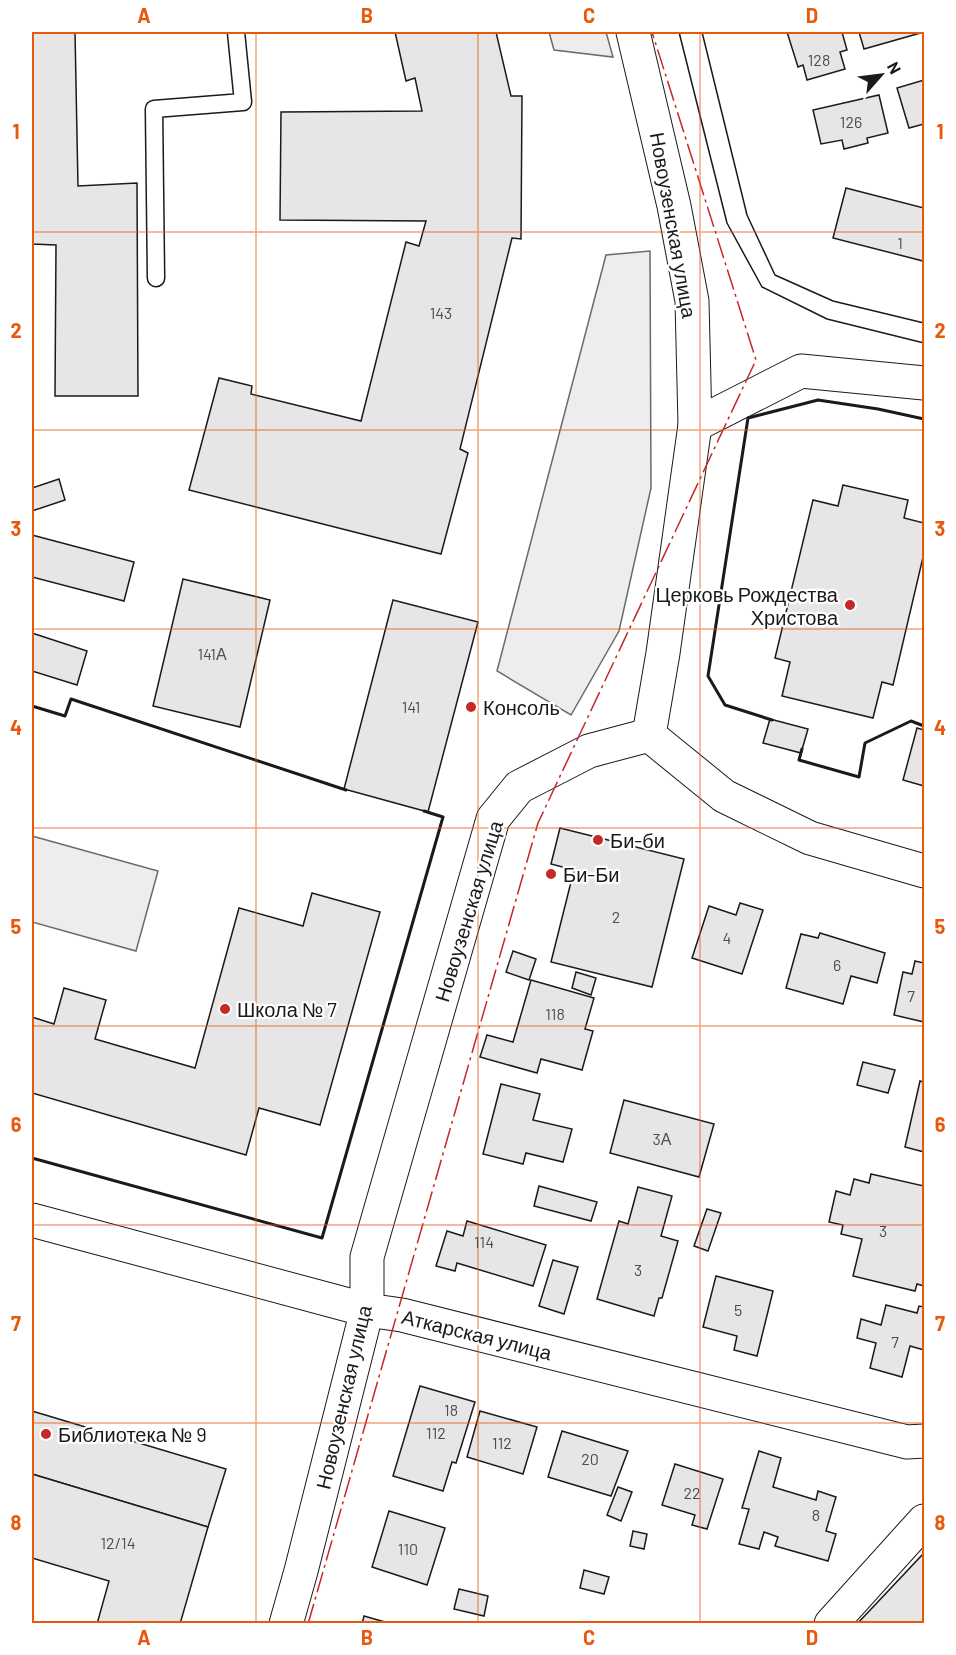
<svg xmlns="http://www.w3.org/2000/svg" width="956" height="1655" viewBox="0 0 956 1655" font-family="Barlow,sans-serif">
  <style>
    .built { fill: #ededed; stroke: #6a6a6a; stroke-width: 1.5 }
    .building { fill: #e6e6e6; stroke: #1a1a1a; stroke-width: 1.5 }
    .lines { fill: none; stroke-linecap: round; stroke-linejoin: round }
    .lane-casing { stroke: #1a1a1a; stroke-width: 19 }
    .street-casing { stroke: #1a1a1a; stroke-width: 35 }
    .secondary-casing { stroke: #1a1a1a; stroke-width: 35 }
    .lane { stroke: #fff; stroke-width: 16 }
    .street { stroke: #fff; stroke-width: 33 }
    .secondary { stroke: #fff; stroke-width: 33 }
    .tram { stroke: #1a1a1a; stroke-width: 1.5 }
    .wall { stroke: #1a1a1a; stroke-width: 3 }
    .power { stroke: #c62828; stroke-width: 1.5; stroke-dasharray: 21 4.5 3 4.5; stroke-linecap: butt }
    .grid { fill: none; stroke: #e8590c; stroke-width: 1.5; stroke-opacity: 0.55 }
    .poi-dot { fill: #c62828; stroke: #fff; stroke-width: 2 }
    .labels { text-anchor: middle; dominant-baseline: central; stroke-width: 4.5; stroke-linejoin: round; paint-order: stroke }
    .number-label { font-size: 16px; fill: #4d4d4d }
    .street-label { font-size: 20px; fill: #1a1a1a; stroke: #fff }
    .poi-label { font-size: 20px; fill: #1a1a1a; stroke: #fff; text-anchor: start }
    .neatline { fill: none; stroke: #e8590c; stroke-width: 2 }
    .grid-label { font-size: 20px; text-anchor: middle; font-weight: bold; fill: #e8590c }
  </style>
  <rect width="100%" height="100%" fill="#fff"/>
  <g class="built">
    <path d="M 549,32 L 606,32 L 613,57 L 554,50 Z"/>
    <path d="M 650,251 L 651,488 L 619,631 L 571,715 L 497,671 L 606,255 Z"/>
    <path d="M 32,836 L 158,871 L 136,951 L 32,922 Z"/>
  </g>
  <g class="building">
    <path d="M 32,32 L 75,32 L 78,186 L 137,183 L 138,396 L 55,396 L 56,245 L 32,244 Z"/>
    <path d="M 395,32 L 496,32 L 511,96 L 522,96 L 521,239 L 512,238 L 460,449 L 468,453 L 441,554 L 189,490 L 219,378 L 252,386 L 251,394 L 361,421 L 406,242 L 419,246 L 426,221 L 280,220 L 281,112 L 422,111 L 415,78 L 406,81 Z"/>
    <path d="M 787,32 L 842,32 L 847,50 L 840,52 L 845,69 L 807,80 L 803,65 L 798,67 Z"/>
    <path d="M 859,32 L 924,32 L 864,49 Z"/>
    <path d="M 924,80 L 924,124 L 909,128 L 897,88 Z"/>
    <path d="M 879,95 L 888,133 L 867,138 L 868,143 L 844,149 L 842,140 L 821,144 L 813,110 Z"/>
    <path d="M 846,188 L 924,208 L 924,254 L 923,261 L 833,238 Z"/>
    <path d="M 59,479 L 65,500 L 32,511 L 32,488 Z"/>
    <path d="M 843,485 L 908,500 L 904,518 L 924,523 L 924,553 L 893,685 L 882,682 L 873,718 L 782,696 L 790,662 L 775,658 L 813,500 L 838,506 Z"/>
    <path d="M 32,535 L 134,562 L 124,601 L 32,577 Z"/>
    <path d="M 183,579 L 270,600 L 240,727 L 153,706 Z"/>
    <path d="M 393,600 L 478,622 L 428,812 L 344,789 Z"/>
    <path d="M 32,633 L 87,651 L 77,685 L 32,671 Z"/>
    <path d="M 770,719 L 808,729 L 801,753 L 763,743 Z"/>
    <path d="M 917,728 L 924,730 L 924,786 L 903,780 Z"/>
    <path d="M 560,828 L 684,859 L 652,987 L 551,962 L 574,870 L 551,864 Z"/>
    <path d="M 312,893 L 380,912 L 320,1125 L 259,1108 L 246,1155 L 32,1093 L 32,1017 L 54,1024 L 64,988 L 106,1000 L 95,1039 L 195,1068 L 239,908 L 303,926 Z"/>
    <path d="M 740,903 L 763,910 L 742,974 L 692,958 L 709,906 L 736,915 Z"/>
    <path d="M 820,933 L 885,953 L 877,983 L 851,976 L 843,1004 L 786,988 L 801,934 L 818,938 Z"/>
    <path d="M 513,951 L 536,959 L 529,980 L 506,972 Z"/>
    <path d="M 915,961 L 924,963 L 924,1022 L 894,1015 L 903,972 L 912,974 Z"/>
    <path d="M 576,972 L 596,978 L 591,995 L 572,988 Z"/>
    <path d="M 531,980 L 594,998 L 585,1029 L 593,1031 L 582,1070 L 541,1059 L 537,1073 L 480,1057 L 487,1035 L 513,1042 Z"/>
    <path d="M 863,1062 L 895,1070 L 888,1093 L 857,1085 Z"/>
    <path d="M 920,1081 L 924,1082 L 924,1152 L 905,1147 Z"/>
    <path d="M 501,1084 L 540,1094 L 533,1120 L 572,1129 L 563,1162 L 526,1153 L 523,1164 L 483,1154 Z"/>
    <path d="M 624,1100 L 714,1124 L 699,1177 L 610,1153 Z"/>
    <path d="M 871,1174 L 924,1186 L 924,1286 L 917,1284 L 915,1291 L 853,1276 L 862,1239 L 841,1234 L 843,1225 L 829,1222 L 836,1191 L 850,1195 L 854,1179 L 869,1183 Z"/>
    <path d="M 539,1186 L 597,1202 L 591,1221 L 534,1206 Z"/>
    <path d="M 638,1187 L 672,1196 L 661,1236 L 678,1241 L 662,1298 L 659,1298 L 654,1316 L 597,1299 L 619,1221 L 628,1224 Z"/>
    <path d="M 707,1209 L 721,1213 L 708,1251 L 694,1246 Z"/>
    <path d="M 467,1221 L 546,1245 L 533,1286 L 457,1263 L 455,1271 L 436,1266 L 447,1231 L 463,1236 Z"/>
    <path d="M 553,1260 L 578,1267 L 564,1314 L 539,1306 Z"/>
    <path d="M 716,1276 L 773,1291 L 757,1356 L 734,1350 L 737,1336 L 703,1327 Z"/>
    <path d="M 886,1305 L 917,1313 L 919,1306 L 924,1307 L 924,1350 L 910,1346 L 902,1377 L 870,1368 L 876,1343 L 857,1338 L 861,1319 L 881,1325 Z"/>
    <path d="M 420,1386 L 475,1402 L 456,1463 L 452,1462 L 443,1491 L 393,1476 Z"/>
    <path d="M 32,1411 L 226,1469 L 208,1527 L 32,1474 Z"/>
    <path d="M 480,1411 L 537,1427 L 523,1474 L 467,1457 Z"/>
    <path d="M 562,1431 L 628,1451 L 611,1496 L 548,1477 Z"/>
    <path d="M 759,1451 L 781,1458 L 773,1487 L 816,1500 L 818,1491 L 836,1497 L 826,1531 L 836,1534 L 828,1561 L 775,1546 L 778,1537 L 764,1532 L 759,1549 L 739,1544 L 749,1509 L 742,1508 Z"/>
    <path d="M 675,1464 L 723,1479 L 707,1529 L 692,1525 L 695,1515 L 662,1505 Z"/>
    <path d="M 32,1474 L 208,1527 L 180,1624 L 97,1624 L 109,1581 L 32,1558 Z"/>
    <path d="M 618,1487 L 632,1492 L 621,1521 L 607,1515 Z"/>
    <path d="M 389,1511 L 445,1528 L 427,1585 L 372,1567 Z"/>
    <path d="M 633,1531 L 647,1534 L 644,1549 L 630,1546 Z"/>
    <path d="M 924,1553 L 924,1624 L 857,1624 Z"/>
    <path d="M 584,1570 L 609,1577 L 604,1594 L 580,1588 Z"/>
    <path d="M 459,1589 L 488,1596 L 484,1616 L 454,1609 Z"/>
    <path d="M 364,1616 L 392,1624 L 362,1624 Z"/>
  </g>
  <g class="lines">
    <defs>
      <path id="lane" d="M 156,278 L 154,109 L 243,102 L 236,32"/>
      <g id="street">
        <path d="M 695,425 L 801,371 L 924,383"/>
        <path d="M 286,1624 L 301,1571 L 367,1310 L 402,1315 L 907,1442 L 924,1441"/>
        <path d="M 831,1624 L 924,1521"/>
      </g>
      <g id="secondary">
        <path d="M 633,32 L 674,206 L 692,301 L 695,425 L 663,653 L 649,735"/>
        <path d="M 649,735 L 724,796 L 810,838 L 924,871"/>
        <path d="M 32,1220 L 367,1310 L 367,1257 L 493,819 L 519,787 L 589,751 L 649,735"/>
      </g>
    </defs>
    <use href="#lane" class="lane-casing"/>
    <use href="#street" class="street-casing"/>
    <use href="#secondary" class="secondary-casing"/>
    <use href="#lane" class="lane"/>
    <use href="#street" class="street"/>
    <use href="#secondary" class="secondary"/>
    <g class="tram">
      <path d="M 679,32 L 727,223 L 762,287 L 827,319 L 924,343"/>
      <path d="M 702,32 L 747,215 L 775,275 L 833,301 L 924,323"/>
    </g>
    <g class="wall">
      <path d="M 32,706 L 65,716 L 71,699 L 346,790"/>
      <path d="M 772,720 L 725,705 L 708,676 L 748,418 L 818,400 L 878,409 L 924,419"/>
      <path d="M 802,749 L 799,760 L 859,777 L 865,743 L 911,721 L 924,726"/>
      <path d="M 32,1158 L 322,1238 L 443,817 L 424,811"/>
    </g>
    <path class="power" d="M 308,1624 L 538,823 L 756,360 L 652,32"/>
  </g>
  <path class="grid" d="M 256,32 L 256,1624M 478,32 L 478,1624M 700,32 L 700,1624M 32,232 L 924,232M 32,430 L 924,430M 32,629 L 924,629M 32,828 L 924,828M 32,1026 L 924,1026M 32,1225 L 924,1225M 32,1423 L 924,1423"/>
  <g class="poi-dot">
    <circle cx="850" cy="605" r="6"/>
    <circle cx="471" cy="707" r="6"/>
    <circle cx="598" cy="840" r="6"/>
    <circle cx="551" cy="874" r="6"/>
    <circle cx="225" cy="1009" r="6"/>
    <circle cx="46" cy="1434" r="6"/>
  </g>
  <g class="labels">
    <g class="number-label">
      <text x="819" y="59">128</text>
      <text x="851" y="121">126</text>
      <text x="900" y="242">1</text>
      <text x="441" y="312">143</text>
      <text x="212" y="653">141А</text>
      <text x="411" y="706">141</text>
      <text x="616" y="916">2</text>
      <text x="727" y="937">4</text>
      <text x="837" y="964">6</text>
      <text x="911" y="995">7</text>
      <text x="555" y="1013">118</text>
      <text x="662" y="1138">3А</text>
      <text x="883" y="1230">3</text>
      <text x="484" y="1241">114</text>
      <text x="638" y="1269">3</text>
      <text x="738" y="1309">5</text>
      <text x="895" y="1341">7</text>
      <text x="451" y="1409">18</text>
      <text x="436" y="1432">112</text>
      <text x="502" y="1442">112</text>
      <text x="590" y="1458">20</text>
      <text x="692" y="1492">22</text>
      <text x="816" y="1514">8</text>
      <text x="118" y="1542">12/14</text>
      <text x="408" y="1548">110</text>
    </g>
    <g class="street-label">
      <text transform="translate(674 225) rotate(80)">Новоузенская улица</text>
      <text transform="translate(468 911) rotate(-73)">Новоузенская улица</text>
      <text transform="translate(477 1334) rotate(14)">Аткарская улица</text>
      <text transform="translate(343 1397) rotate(-77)">Новоузенская улица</text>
    </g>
    <g class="poi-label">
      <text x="838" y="594" text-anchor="end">Церковь Рождества<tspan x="838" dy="23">Христова</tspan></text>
      <text x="483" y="707">Консоль</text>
      <text x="610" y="840">Би-би</text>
      <text x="563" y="874">Би-Би</text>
      <text x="237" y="1009">Школа № 7</text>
      <text x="58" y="1434">Библиотека № 9</text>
    </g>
  </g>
  <rect width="956" height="1655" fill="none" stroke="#ffffff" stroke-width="66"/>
  <g transform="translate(881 75) rotate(62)" stroke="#ffffff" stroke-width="4.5" paint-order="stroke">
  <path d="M0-4.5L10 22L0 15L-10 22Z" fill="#1a1a1a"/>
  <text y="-9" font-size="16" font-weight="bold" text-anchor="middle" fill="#1a1a1a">N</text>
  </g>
  <rect x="33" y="33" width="890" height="1589" class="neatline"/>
  <g class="grid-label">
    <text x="144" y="23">A</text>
    <text x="367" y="23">B</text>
    <text x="589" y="23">C</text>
    <text x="812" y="23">D</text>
    <text x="16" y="139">1</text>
    <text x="940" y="139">1</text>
    <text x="16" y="338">2</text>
    <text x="940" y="338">2</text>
    <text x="16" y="536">3</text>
    <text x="940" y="536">3</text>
    <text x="16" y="735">4</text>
    <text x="940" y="735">4</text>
    <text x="16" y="934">5</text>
    <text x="940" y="934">5</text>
    <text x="16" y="1132">6</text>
    <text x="940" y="1132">6</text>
    <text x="16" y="1331">7</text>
    <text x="940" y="1331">7</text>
    <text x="16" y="1530">8</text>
    <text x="940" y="1530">8</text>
    <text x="144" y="1645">A</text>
    <text x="367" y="1645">B</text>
    <text x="589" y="1645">C</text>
    <text x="812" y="1645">D</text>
  </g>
</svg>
